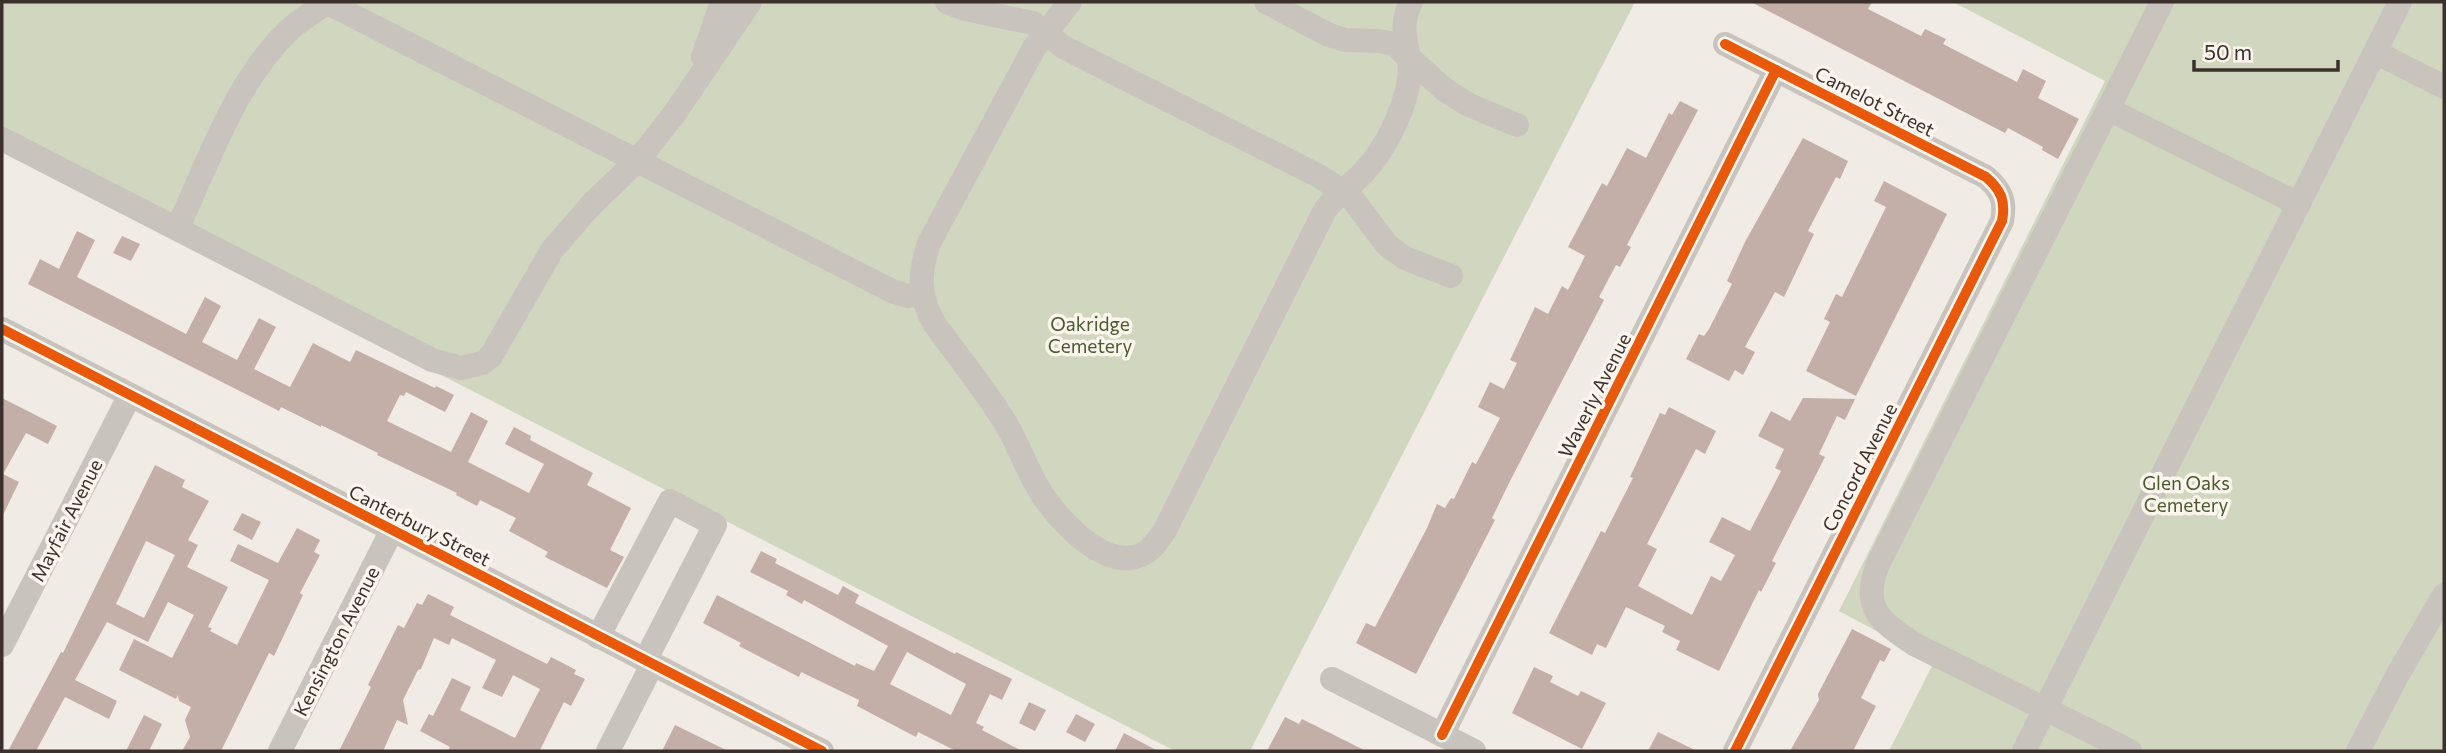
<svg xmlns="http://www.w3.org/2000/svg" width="2446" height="753" viewBox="0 0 2446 753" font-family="Commissioner,sans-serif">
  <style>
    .green { fill: #d1d6bf }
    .building { fill: #c3afa7; fill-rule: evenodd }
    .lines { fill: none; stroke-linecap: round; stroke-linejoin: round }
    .minor { stroke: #c9c3be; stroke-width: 24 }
    .cycleway-casing { stroke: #fbf5ee; stroke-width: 15 }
    .cycleway { stroke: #e8590c; stroke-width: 10 }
    .labels { text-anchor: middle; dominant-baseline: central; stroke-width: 7; stroke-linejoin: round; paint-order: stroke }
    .street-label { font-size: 19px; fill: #3b302b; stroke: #fbf5ee }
    .park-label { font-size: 19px; fill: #4a5a2e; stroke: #fbf5ee }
  </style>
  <rect width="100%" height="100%" fill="#f0ebe5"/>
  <g class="green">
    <path d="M 2,2 L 1635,2 L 1250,751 L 1175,751 L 2,150 Z"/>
    <path d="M 1953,2 L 2444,2 L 2444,751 L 1889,751 L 1934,662 L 1839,611 L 2105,81 Z"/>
  </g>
  <g class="building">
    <path d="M 1751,2 L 1872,2 L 1868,9 L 1921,36 L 1925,29 L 1946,39 L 1943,44 L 2017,82 L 2023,69 L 2046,81 L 2038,98 L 2079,119 L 2058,159 L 2042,150 L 2043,147 L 2008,128 L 2005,133 Z"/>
    <path d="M 1680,101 L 1698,110 L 1627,245 L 1631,247 L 1620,267 L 1616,265 L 1599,297 L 1604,300 L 1510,481 L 1492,518 L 1495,520 L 1416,674 L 1356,643 L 1366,623 L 1375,627 L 1427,528 L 1437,504 L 1445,508 L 1451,498 L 1454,499 L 1472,462 L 1476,464 L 1500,418 L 1478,407 L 1490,382 L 1504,389 L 1517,363 L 1510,360 L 1535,307 L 1548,314 L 1562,286 L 1568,290 L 1585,256 L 1568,247 L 1602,183 L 1607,186 L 1627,148 L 1646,158 L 1669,113 L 1672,115 Z"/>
    <path d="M 1803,138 L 1848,161 L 1840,179 L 1836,177 L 1808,231 L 1814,234 L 1784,297 L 1775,292 L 1745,347 L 1755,352 L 1743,375 L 1735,370 L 1729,381 L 1686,359 L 1699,334 L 1704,336 L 1709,329 L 1732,284 L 1727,281 L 1745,242 Z"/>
    <path d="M 1884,181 L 1947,214 L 1856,396 L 1806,371 L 1830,322 L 1824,319 L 1836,294 L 1842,297 L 1886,207 L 1874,201 Z"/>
    <path d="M 77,231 L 95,240 L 77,277 L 186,334 L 205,297 L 221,306 L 202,342 L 237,360 L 259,318 L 276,327 L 254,369 L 290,387 L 313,343 L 350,362 L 356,350 L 435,388 L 436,386 L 454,395 L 445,412 L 406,392 L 404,396 L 400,395 L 387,421 L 451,452 L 471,412 L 488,421 L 468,462 L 529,493 L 544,464 L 505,444 L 514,427 L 531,436 L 530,440 L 593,473 L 587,485 L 631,508 L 610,550 L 624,557 L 607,588 L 545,557 L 548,552 L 509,531 L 516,518 L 480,500 L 477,506 L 456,495 L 457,493 L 377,455 L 378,453 L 321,425 L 321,427 L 281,407 L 279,411 L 28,284 L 40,259 L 59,269 Z"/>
    <path d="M 122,236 L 140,244 L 131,261 L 113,253 Z"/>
    <path d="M 2,398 L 57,426 L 48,444 L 26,433 L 3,474 L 19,482 L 2,517 Z"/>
    <path d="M 1803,398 L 1855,399 L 1845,420 L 1837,416 L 1819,454 L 1825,457 L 1772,561 L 1776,563 L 1761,592 L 1759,590 L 1719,671 L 1676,650 L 1680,641 L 1662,632 L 1665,626 L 1626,607 L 1606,648 L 1597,644 L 1592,655 L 1549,633 L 1601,531 L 1605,533 L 1633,478 L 1630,477 L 1660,413 L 1665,415 L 1669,407 L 1716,431 L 1705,454 L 1696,449 L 1647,544 L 1657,549 L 1638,586 L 1692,615 L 1711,576 L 1721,581 L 1735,555 L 1709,542 L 1722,517 L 1750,531 L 1781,471 L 1775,468 L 1784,449 L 1758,436 L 1771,411 L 1790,421 Z"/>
    <path d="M 155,465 L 185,480 L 182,487 L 209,501 L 188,540 L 198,545 L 187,567 L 228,587 L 208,627 L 212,628 L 210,631 L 237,645 L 269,580 L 230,561 L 238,544 L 278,563 L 297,528 L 320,540 L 314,552 L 320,555 L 300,593 L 303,595 L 274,656 L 269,653 L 221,751 L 182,751 L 190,737 L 185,720 L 191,707 L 179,701 L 178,695 L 176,699 L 119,670 L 134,639 L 172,658 L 194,615 L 168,602 L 148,642 L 107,622 L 75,680 L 117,701 L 109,719 L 65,697 L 36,751 L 8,751 L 61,652 L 63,653 ZM 146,541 L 175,555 L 144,618 L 116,604 Z"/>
    <path d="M 242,513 L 261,522 L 252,540 L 233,530 Z"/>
    <path d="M 761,551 L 777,559 L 775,563 L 838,595 L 843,586 L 859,595 L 855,603 L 955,654 L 956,652 L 1012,679 L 1002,700 L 990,694 L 976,723 L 984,727 L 982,730 L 1022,751 L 956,751 L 918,732 L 916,737 L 857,706 L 859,700 L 801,672 L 799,677 L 739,646 L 741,643 L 703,623 L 717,595 L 855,666 L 856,663 L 874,671 L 888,646 L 804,600 L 802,604 L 786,595 L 788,591 L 750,572 ZM 907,652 L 966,684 L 951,715 L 890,684 Z"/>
    <path d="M 428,594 L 454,607 L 450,615 L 547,664 L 551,657 L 576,670 L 574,674 L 585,679 L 571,706 L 564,702 L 540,750 L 543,751 L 448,751 L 450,747 L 420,731 L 429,714 L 433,716 L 452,678 L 471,687 L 460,710 L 515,738 L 540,689 L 513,675 L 502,697 L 482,688 L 496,660 L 452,638 L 449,645 L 434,638 L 421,669 L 418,670 L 403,700 L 408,725 L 397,720 L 383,751 L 339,751 L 371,687 L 368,685 L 398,625 L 404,628 L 417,603 L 422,605 Z"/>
    <path d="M 1852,629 L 1891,649 L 1884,662 L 1880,660 L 1861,698 L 1876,706 L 1853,751 L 1790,751 L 1819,700 L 1818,694 Z"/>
    <path d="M 1534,667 L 1553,676 L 1550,682 L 1578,696 L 1581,691 L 1606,703 L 1582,749 L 1512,713 Z"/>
    <path d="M 1029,702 L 1046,710 L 1035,731 L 1019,723 Z"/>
    <path d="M 1076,714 L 1095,724 L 1085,742 L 1066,732 Z"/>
    <path d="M 144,715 L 162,724 L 149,751 L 126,751 Z"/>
    <path d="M 1285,717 L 1299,724 L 1302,719 L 1366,751 L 1267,751 Z"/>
    <path d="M 675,725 L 728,751 L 662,751 Z"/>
    <path d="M 1658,732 L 1697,751 L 1648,751 Z"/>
    <path d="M 1124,733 L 1158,751 L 1115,751 Z"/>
  </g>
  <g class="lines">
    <g class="minor">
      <path d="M 326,2 L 892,291 L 908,296 L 921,293"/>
      <path d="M 947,2 L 965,9 L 1033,23 L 1063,47 L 1319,176 L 1351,197 L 1387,245 L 1405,258 L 1451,276"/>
      <path d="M 1070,2 L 1034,48 L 929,243 C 919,273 918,295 934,323 C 957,355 982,386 1003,419 C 1018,442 1026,469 1040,491 C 1057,519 1106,573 1143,554 C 1153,549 1159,539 1165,530 L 1325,210 C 1336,195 1351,186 1364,172 C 1386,148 1403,113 1409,81 C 1414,50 1395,34 1411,2"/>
      <path d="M 1266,2 L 1329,35 L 1345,40 L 1379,41 L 1394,44 L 1445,90 L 1469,105 L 1517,125"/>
      <path d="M 1725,44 L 1986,177 C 2001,190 2006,201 2002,221 L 1735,751"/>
      <path d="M 2375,52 L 2444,87"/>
      <path d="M 703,57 L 722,2"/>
      <path d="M 2108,109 L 2299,204"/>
      <path d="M 2,139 L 432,360 L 461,368 L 482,363 L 491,356 L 552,250 L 591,205 L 638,160 L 675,113 L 750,2"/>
      <path d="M 178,227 C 209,161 235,82 289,30 C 301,19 315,11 328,2"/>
      <path d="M 2,329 L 822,751"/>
      <path d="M 598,637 L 670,501 L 715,525 L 645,661"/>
      <path d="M 2,645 L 130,395"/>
      <path d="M 1332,679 L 1474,751"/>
      <path d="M 1442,735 L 1776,70"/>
      <path d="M 280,751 L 392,530"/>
      <path d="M 608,751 L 652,665"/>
      <path d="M 2024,751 L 2400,2"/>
      <path d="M 2130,751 L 1914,644 C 1879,621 1861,607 1878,564 L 2162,2"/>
      <path d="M 2358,751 L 2398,674 L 2444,595"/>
    </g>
    <defs>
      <g id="cycleway">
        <path d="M 1725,44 L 1986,177 C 2001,190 2006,201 2002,221 L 1735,751"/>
        <path d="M 2,329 L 822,751"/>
        <path d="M 1442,735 L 1776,70"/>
      </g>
    </defs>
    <use href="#cycleway" class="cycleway-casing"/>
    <use href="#cycleway" class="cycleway"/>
  </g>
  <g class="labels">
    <g class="street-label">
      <text transform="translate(1875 101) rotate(27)">Camelot Street</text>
      <text transform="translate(1594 395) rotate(-63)">Waverly Avenue</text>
      <text transform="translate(1859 467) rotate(-63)">Concord Avenue</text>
      <text transform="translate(66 520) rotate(-63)">Mayfair Avenue</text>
      <text transform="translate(420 525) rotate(27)">Canterbury Street</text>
      <text transform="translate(336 641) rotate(-63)">Kensington Avenue</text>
    </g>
    <g class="park-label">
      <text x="1090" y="323">Oakridge<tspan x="1090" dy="22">Cemetery</tspan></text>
      <text x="2186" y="482">Glen Oaks<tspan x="2186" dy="22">Cemetery</tspan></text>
    </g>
  </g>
  <rect width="2446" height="753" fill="none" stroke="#3b302b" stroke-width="7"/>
  <path d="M2194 60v10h144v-10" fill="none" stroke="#3b302b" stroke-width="3.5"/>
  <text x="2204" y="60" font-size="21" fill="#3b302b" stroke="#fbf5ee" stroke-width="5" paint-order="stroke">50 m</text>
</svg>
